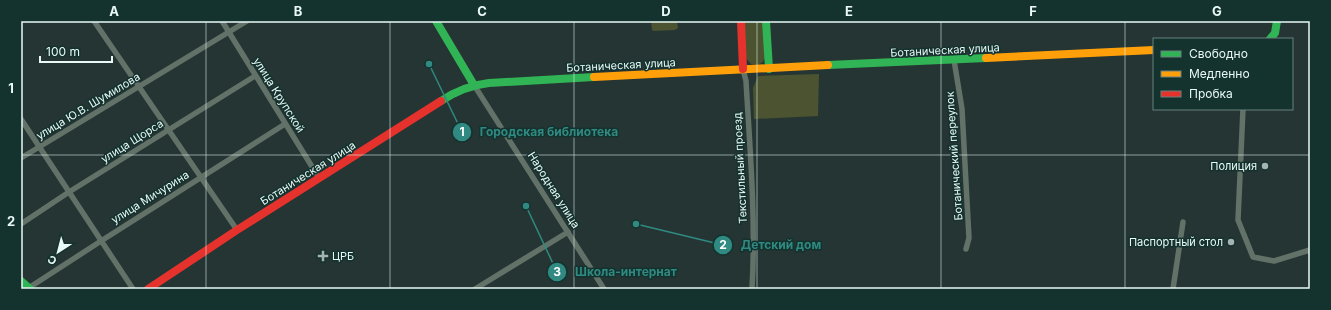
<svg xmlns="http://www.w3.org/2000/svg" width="1331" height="310" viewBox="0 0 1331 310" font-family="Inter,sans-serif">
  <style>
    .green { fill: #4b5330 }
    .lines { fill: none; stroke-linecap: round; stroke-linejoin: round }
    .street { stroke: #637268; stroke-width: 5.5 }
    .fast { stroke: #30b455; stroke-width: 8 }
    .slow { stroke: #ff9f0a; stroke-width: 8 }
    .jam { stroke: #e5322d; stroke-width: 8 }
    .grid { fill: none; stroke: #e8f9f6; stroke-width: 1; stroke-opacity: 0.55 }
    .poi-dot { fill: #a4b4b2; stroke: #14322e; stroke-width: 1.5 }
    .labels { text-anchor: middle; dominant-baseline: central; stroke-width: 3; stroke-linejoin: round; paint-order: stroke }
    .street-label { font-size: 11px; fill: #e8f9f6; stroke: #14322e }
    .poi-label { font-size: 11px; fill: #e8f9f6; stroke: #14322e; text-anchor: end }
    .leader { fill: none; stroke: #308a82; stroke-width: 1.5 }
    .callout-dot { fill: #308a82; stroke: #14322e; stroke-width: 1.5 }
    .mark-label { font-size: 12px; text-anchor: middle; font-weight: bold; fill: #fff }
    .callout-label { font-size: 12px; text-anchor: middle; font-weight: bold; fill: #308a82; stroke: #14322e; stroke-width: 3; stroke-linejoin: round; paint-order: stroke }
    .neatline { fill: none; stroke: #e8f9f6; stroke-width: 1.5 }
    .grid-label { font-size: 13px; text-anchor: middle; font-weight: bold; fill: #e8f9f6 }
  </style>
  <rect width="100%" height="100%" fill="#253533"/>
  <g class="green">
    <path d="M 651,21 L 677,21 L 678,28 L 675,30 L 654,31 L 652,30 Z"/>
    <path d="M 744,21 L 763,21 L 765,57 L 763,62 L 758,65 L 751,64 L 745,57 Z"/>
    <path d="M 819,74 L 818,116 L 754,119 L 753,88 L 758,76 Z"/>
  </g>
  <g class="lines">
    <g class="street">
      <path d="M 94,21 L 237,230"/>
      <path d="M 222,21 L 319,178"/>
      <path d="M 954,60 L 962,109 L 969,238 L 966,249"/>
      <path d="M 743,69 L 746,81 C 750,150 756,220 752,289"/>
      <path d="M 474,85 L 604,289"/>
      <path d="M 1243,109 L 1238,220 L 1253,257 L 1274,261 L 1310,250"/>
      <path d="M 21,119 L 133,289"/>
      <path d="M 21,158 L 247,21"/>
      <path d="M 21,224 L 69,192 L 255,76"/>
      <path d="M 27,289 L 101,241 L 285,124"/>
      <path d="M 475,289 L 568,232"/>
      <path d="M 1173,289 L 1183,222"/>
    </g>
    <g class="fast">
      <path d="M 436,21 L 474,85"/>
      <path d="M 766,21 L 769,69"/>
      <path d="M 1270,39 L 1275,33 L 1277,21"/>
      <path d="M 828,65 L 986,58"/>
      <path d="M 441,101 C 456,91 471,85 489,83 L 594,77"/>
      <path d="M 21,281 L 30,289"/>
    </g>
    <g class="slow">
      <path d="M 986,58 L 1154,50"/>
      <path d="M 594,77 L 828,65"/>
    </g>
    <g class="jam">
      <path d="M 741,21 L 743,69"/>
      <path d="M 148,289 L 237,230 L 441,101"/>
    </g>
  </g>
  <path class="grid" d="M 206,21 L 206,289M 390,21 L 390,289M 574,21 L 574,289M 757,21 L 757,289M 941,21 L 941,289M 1125,21 L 1125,289M 21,155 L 1310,155"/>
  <g class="poi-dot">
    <circle cx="1265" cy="166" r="4"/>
    <circle cx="1231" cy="242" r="4"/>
    <path d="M321 250h4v4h4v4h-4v4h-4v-4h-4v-4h4z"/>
  </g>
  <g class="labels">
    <g class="street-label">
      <text transform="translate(945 50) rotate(-3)">Ботаническая улица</text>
      <text transform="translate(621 65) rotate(-3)">Ботаническая улица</text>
      <text transform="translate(279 95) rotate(58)">улица Крупской</text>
      <text transform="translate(88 106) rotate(-31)">улица Ю.В. Шумилова</text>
      <text transform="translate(132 141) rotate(-32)">улица Щорса</text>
      <text transform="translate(954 156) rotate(-94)">Ботанический переулок</text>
      <text transform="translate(740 168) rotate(-93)">Текстильный проезд</text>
      <text transform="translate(308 173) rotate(-32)">Ботаническая улица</text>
      <text transform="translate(554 190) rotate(58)">Народная улица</text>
      <text transform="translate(150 197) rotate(-32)">улица Мичурина</text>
    </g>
    <g class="poi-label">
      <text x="1257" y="166">Полиция</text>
      <text x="1223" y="242">Паспортный стол</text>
      <text x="332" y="256" text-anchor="start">ЦРБ</text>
    </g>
  </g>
  <path class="leader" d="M429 64L462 132M636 224L723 245M526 206L557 272"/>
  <g class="callout-dot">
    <circle cx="429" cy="64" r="4"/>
    <circle cx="636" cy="224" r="4"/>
    <circle cx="526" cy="206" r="4"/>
    <circle cx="462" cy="132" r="10"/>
    <circle cx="723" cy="245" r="10"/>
    <circle cx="557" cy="272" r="10"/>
  </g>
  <g class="mark-label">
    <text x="462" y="136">1</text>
    <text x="723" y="249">2</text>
    <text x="557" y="276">3</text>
  </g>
  <g class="callout-label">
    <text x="549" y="136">Городская библиотека</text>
    <text x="781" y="249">Детский дом</text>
    <text x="626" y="276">Школа-интернат</text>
  </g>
  <rect width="1331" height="310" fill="none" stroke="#14322e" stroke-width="44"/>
  <rect x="1153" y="38" width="140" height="72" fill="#14322e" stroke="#69827e"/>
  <rect x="1161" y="51" width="20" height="6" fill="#30b455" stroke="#69827e"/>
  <text x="1189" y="58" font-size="12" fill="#e8f9f6">Свободно</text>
  <rect x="1161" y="71" width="20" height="6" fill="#ff9f0a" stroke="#69827e"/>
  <text x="1189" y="78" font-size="12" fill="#e8f9f6">Медленно</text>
  <rect x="1161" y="91" width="20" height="6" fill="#e5322d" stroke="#69827e"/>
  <text x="1189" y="98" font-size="12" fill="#e8f9f6">Пробка</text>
  <g transform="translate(58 252) rotate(216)" stroke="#14322e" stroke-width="3" paint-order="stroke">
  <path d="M0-3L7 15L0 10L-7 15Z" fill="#e8f9f6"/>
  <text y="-6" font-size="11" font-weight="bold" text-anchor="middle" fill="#e8f9f6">С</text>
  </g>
  <path d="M40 56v6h72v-6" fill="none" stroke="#e8f9f6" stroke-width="2"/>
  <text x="46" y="56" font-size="12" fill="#e8f9f6" stroke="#14322e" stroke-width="3" paint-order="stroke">100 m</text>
  <rect x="22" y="22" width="1287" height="266" class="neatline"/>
  <g class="grid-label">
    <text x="114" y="16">A</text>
    <text x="298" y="16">B</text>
    <text x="482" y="16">C</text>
    <text x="666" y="16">D</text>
    <text x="849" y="16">E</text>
    <text x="1033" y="16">F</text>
    <text x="1217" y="16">G</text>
    <text x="11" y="93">1</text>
    <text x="11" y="226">2</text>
  </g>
</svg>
